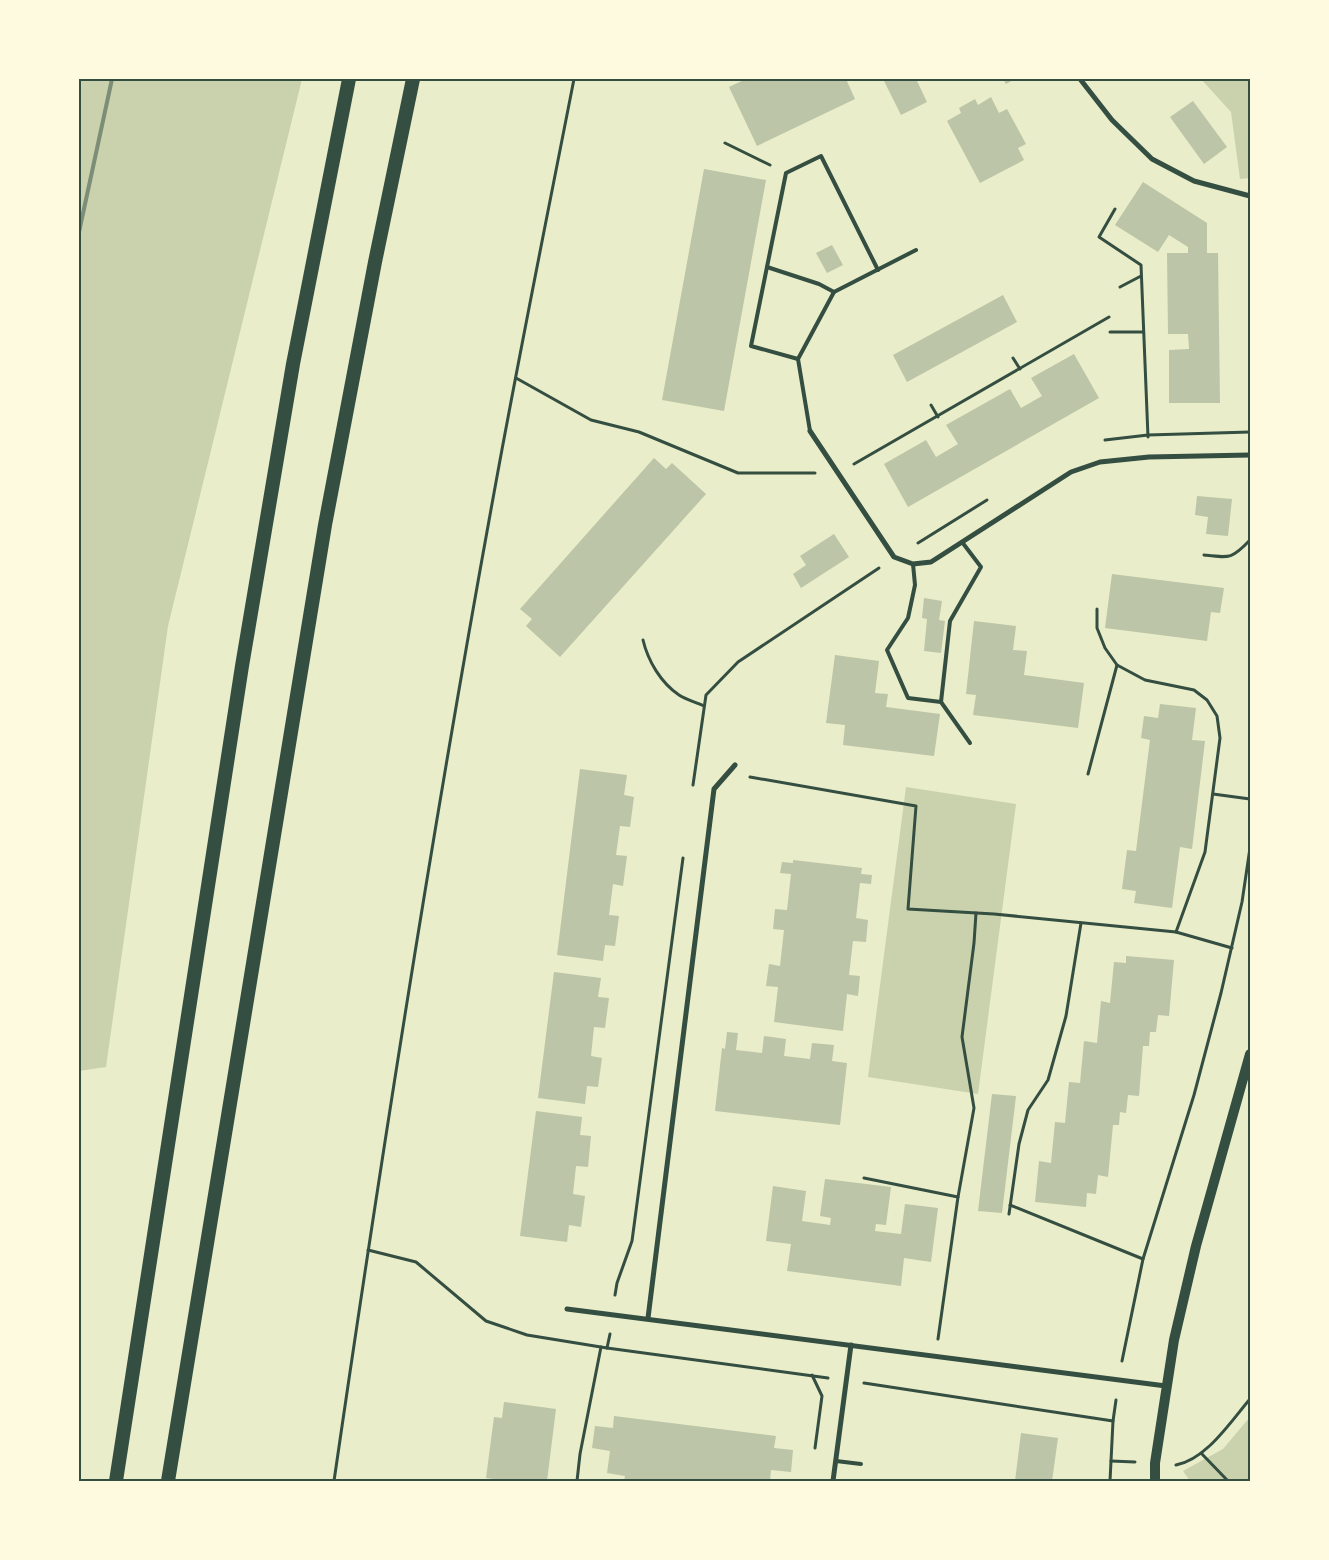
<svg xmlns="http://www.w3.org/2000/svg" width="1329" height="1560" viewBox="0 0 1329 1560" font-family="Barlow,sans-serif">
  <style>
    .green { fill: #cad2ad }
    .building { fill: #bcc5a7 }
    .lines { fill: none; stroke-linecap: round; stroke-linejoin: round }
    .path { stroke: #344e41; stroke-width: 3 }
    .service { stroke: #344e41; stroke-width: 4 }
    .minor { stroke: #344e41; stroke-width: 5 }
    .secondary { stroke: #344e41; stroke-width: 10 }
    .trunk { stroke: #344e41; stroke-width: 14 }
    .rail { stroke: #7c8e77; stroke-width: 4 }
    .neatline { fill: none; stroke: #344e41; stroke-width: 2 }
  </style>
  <rect width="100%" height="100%" fill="#e9edc9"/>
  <g class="green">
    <path d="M 79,79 L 302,79 L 168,626 L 106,1067 L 79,1071 Z"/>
    <path d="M 1201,79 L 1250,79 L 1250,178 L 1240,179 L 1231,112 Z"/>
    <path d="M 906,787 L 1016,804 L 978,1094 L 868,1077 Z"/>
    <path d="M 1250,1417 L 1250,1481 L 1190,1481 L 1183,1471 L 1223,1449 Z"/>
  </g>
  <g class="building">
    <path d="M 746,79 L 846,79 L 855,99 L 757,146 L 729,87 Z"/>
    <path d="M 883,79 L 916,79 L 927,102 L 901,115 Z"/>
    <path d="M 1003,79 L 1015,79 L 1006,84 Z"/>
    <path d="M 991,97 L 999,113 L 1007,109 L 1026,144 L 1018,148 L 1024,160 L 980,183 L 947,121 L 961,113 L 959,108 L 975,99 L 978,105 Z"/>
    <path d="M 1193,101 L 1227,147 L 1204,164 L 1170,117 Z"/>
    <path d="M 704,169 L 766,180 L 724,411 L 662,400 Z"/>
    <path d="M 1143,182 L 1207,223 L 1207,253 L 1218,253 L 1220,403 L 1169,403 L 1169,350 L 1189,349 L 1188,334 L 1168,334 L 1167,253 L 1188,253 L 1188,247 L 1169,235 L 1158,252 L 1115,225 Z"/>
    <path d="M 832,245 L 843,265 L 827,273 L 816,253 Z"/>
    <path d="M 1003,295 L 1017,322 L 907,382 L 893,355 Z"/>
    <path d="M 1074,354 L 1099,398 L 908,507 L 884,464 L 926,440 L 936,457 L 958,444 L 946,425 L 1010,389 L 1021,408 L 1042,396 L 1031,378 Z"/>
    <path d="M 654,458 L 666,469 L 672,463 L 706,494 L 560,657 L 526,626 L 532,619 L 520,609 Z"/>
    <path d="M 1197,496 L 1232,499 L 1228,536 L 1206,534 L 1208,517 L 1195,515 Z"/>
    <path d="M 834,534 L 849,557 L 801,588 L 793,574 L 806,565 L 800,556 Z"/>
    <path d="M 1112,574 L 1224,588 L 1220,613 L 1211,612 L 1207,641 L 1105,628 Z"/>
    <path d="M 924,598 L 942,601 L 939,620 L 945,621 L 941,653 L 924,651 L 927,619 L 922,618 Z"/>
    <path d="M 974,621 L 1016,626 L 1013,650 L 1027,651 L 1024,675 L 1084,683 L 1078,728 L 973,715 L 976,695 L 966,694 Z"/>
    <path d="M 835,655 L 879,661 L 875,693 L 888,694 L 886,707 L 940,714 L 934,756 L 843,745 L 845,725 L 826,723 Z"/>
    <path d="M 1160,704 L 1196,708 L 1192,740 L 1205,741 L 1192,849 L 1180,847 L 1172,908 L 1134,903 L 1136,891 L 1122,889 L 1127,850 L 1136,851 L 1150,740 L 1141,738 L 1144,716 L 1158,718 Z"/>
    <path d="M 580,769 L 627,775 L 624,795 L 634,797 L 630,827 L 620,826 L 616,855 L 627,856 L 623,886 L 613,884 L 609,915 L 619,916 L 615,946 L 605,945 L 603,961 L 557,955 Z"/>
    <path d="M 793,860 L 862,868 L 861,874 L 872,875 L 871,884 L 860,883 L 856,918 L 868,920 L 866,942 L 853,941 L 849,975 L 860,976 L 858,996 L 847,994 L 843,1031 L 774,1022 L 778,987 L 766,986 L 769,964 L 780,966 L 784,930 L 773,929 L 775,909 L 787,910 L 791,874 L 780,873 L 782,862 L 793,863 Z"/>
    <path d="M 1126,956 L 1174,960 L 1169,1016 L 1158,1015 L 1156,1032 L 1150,1032 L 1149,1046 L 1143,1046 L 1139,1096 L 1128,1095 L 1126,1113 L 1120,1112 L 1119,1125 L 1113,1125 L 1108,1177 L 1098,1175 L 1096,1194 L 1087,1193 L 1086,1207 L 1035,1202 L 1039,1161 L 1051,1163 L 1055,1122 L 1065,1123 L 1069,1082 L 1080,1083 L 1084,1041 L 1097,1043 L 1101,1001 L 1110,1003 L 1114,962 L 1126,963 Z"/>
    <path d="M 554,972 L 601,978 L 598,997 L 609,998 L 605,1028 L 594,1027 L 591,1056 L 602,1058 L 598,1087 L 587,1086 L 585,1104 L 538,1098 Z"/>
    <path d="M 727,1032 L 738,1033 L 736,1050 L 762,1053 L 764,1036 L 786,1039 L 784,1056 L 810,1059 L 812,1043 L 834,1045 L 832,1061 L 847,1063 L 840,1125 L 715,1111 L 722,1048 L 725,1049 Z"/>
    <path d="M 992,1094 L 1016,1096 L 1002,1213 L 978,1211 Z"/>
    <path d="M 536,1111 L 582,1117 L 580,1135 L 591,1136 L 588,1167 L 576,1166 L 573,1194 L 585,1196 L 581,1227 L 569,1225 L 567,1242 L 520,1236 Z"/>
    <path d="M 825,1179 L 891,1187 L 886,1225 L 876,1224 L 875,1231 L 901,1234 L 905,1204 L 938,1208 L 931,1262 L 904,1258 L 901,1286 L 787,1271 L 791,1244 L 766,1241 L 773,1186 L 806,1191 L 802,1221 L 830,1225 L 831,1218 L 820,1216 Z"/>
    <path d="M 504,1402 L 556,1409 L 547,1481 L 494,1481 L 494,1479 L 486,1478 L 494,1417 L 502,1418 Z"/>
    <path d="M 614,1416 L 776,1436 L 774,1448 L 793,1450 L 791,1472 L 771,1470 L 770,1481 L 624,1481 L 625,1476 L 607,1473 L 610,1451 L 592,1448 L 595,1426 L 613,1428 Z"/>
    <path d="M 1021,1433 L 1058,1438 L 1052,1481 L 1015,1481 Z"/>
  </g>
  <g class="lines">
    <g class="path">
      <path d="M 725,143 L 770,165"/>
      <path d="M 1115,209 L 1099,237 L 1141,265 L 1148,437"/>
      <path d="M 1120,287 L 1141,276"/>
      <path d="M 1110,332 L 1143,332"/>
      <path d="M 1013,358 L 1020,369"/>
      <path d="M 516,378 L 591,420 L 639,432 L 738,473 L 815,473"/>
      <path d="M 931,405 L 938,417"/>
      <path d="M 1105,440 L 1148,435 L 1250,432"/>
      <path d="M 854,464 L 1109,317"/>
      <path d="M 918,543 L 987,500"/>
      <path d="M 1204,555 C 1230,558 1232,559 1250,540"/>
      <path d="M 1097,609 L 1097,628 L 1105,648 L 1117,665 L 1145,680 L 1194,690 L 1207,700 L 1217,716 L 1220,738 L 1205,852 L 1176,932"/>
      <path d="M 643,640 C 648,661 661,683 679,695 C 686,700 696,702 704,706"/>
      <path d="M 1088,774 L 1117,665"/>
      <path d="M 750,777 L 916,806 L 908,909 L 994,914 L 1176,932 L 1232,948"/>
      <path d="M 693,785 L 706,695 L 738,662 L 879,568"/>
      <path d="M 1213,794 L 1250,799"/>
      <path d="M 864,1178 L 958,1197 L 938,1339"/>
      <path d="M 958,1197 L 974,1108 L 962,1037 L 974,943 L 976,913"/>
      <path d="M 1010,1205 L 1143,1259"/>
      <path d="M 1009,1214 L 1019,1144 L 1028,1110 L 1048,1080 L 1066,1016 L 1081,923"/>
      <path d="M 368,1250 L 416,1262 L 486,1321 L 527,1335 L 607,1348 L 828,1378"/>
      <path d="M 615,1295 L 617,1283 L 632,1241 L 683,858"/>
      <path d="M 607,1348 L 610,1334"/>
      <path d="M 1122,1361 L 1143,1259 L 1194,1095 L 1221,993 L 1242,902 L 1250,848"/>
      <path d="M 812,1375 L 822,1396 L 815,1448"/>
      <path d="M 864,1383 L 1113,1421"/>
      <path d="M 1201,1453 L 1228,1481"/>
      <path d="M 1111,1461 L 1135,1462"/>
      <path d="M 1176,1465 C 1207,1459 1231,1421 1250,1399"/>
      <path d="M 334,1481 C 382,1151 434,821 494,493 C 519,355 547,217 574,79"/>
      <path d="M 577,1481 L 580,1454 L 601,1347"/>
      <path d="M 1110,1481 L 1113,1421 L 1116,1400"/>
    </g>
    <g class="service">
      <path d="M 767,267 L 819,284 L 834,292"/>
      <path d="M 798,359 L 751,346 L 786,173 L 821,156 L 878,270"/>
      <path d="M 810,431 L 798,359 L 834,292 L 916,250"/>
      <path d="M 962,542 L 981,567 L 950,621 L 941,702 L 970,743"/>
      <path d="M 913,564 L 915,585 L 908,618 L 887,650 L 908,698 L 941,702"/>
      <path d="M 836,1461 L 861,1464"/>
    </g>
    <g class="minor">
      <path d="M 1080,79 L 1112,120 L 1152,159 L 1194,181 L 1250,196"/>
      <path d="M 810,431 L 894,557 L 913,564 L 931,562 L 1071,472 L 1100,462 L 1149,457 L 1250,455"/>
      <path d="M 567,1309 L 1166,1386"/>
      <path d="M 648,1318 L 714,789 L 735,765"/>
      <path d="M 833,1481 L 851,1345"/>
    </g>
    <path class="secondary" d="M 1155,1481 L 1155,1463 L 1174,1340 L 1196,1246 L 1250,1054"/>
    <g class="trunk">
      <path d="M 116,1481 L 242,666 L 293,364 L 349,79"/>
      <path d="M 168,1481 L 325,525 L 375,262 L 413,79"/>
    </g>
    <path class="rail" d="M 79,232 L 112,79"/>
  </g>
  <rect width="1329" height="1560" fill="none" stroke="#fefae0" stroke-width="160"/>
  <rect x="80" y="80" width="1169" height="1400" class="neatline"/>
</svg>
